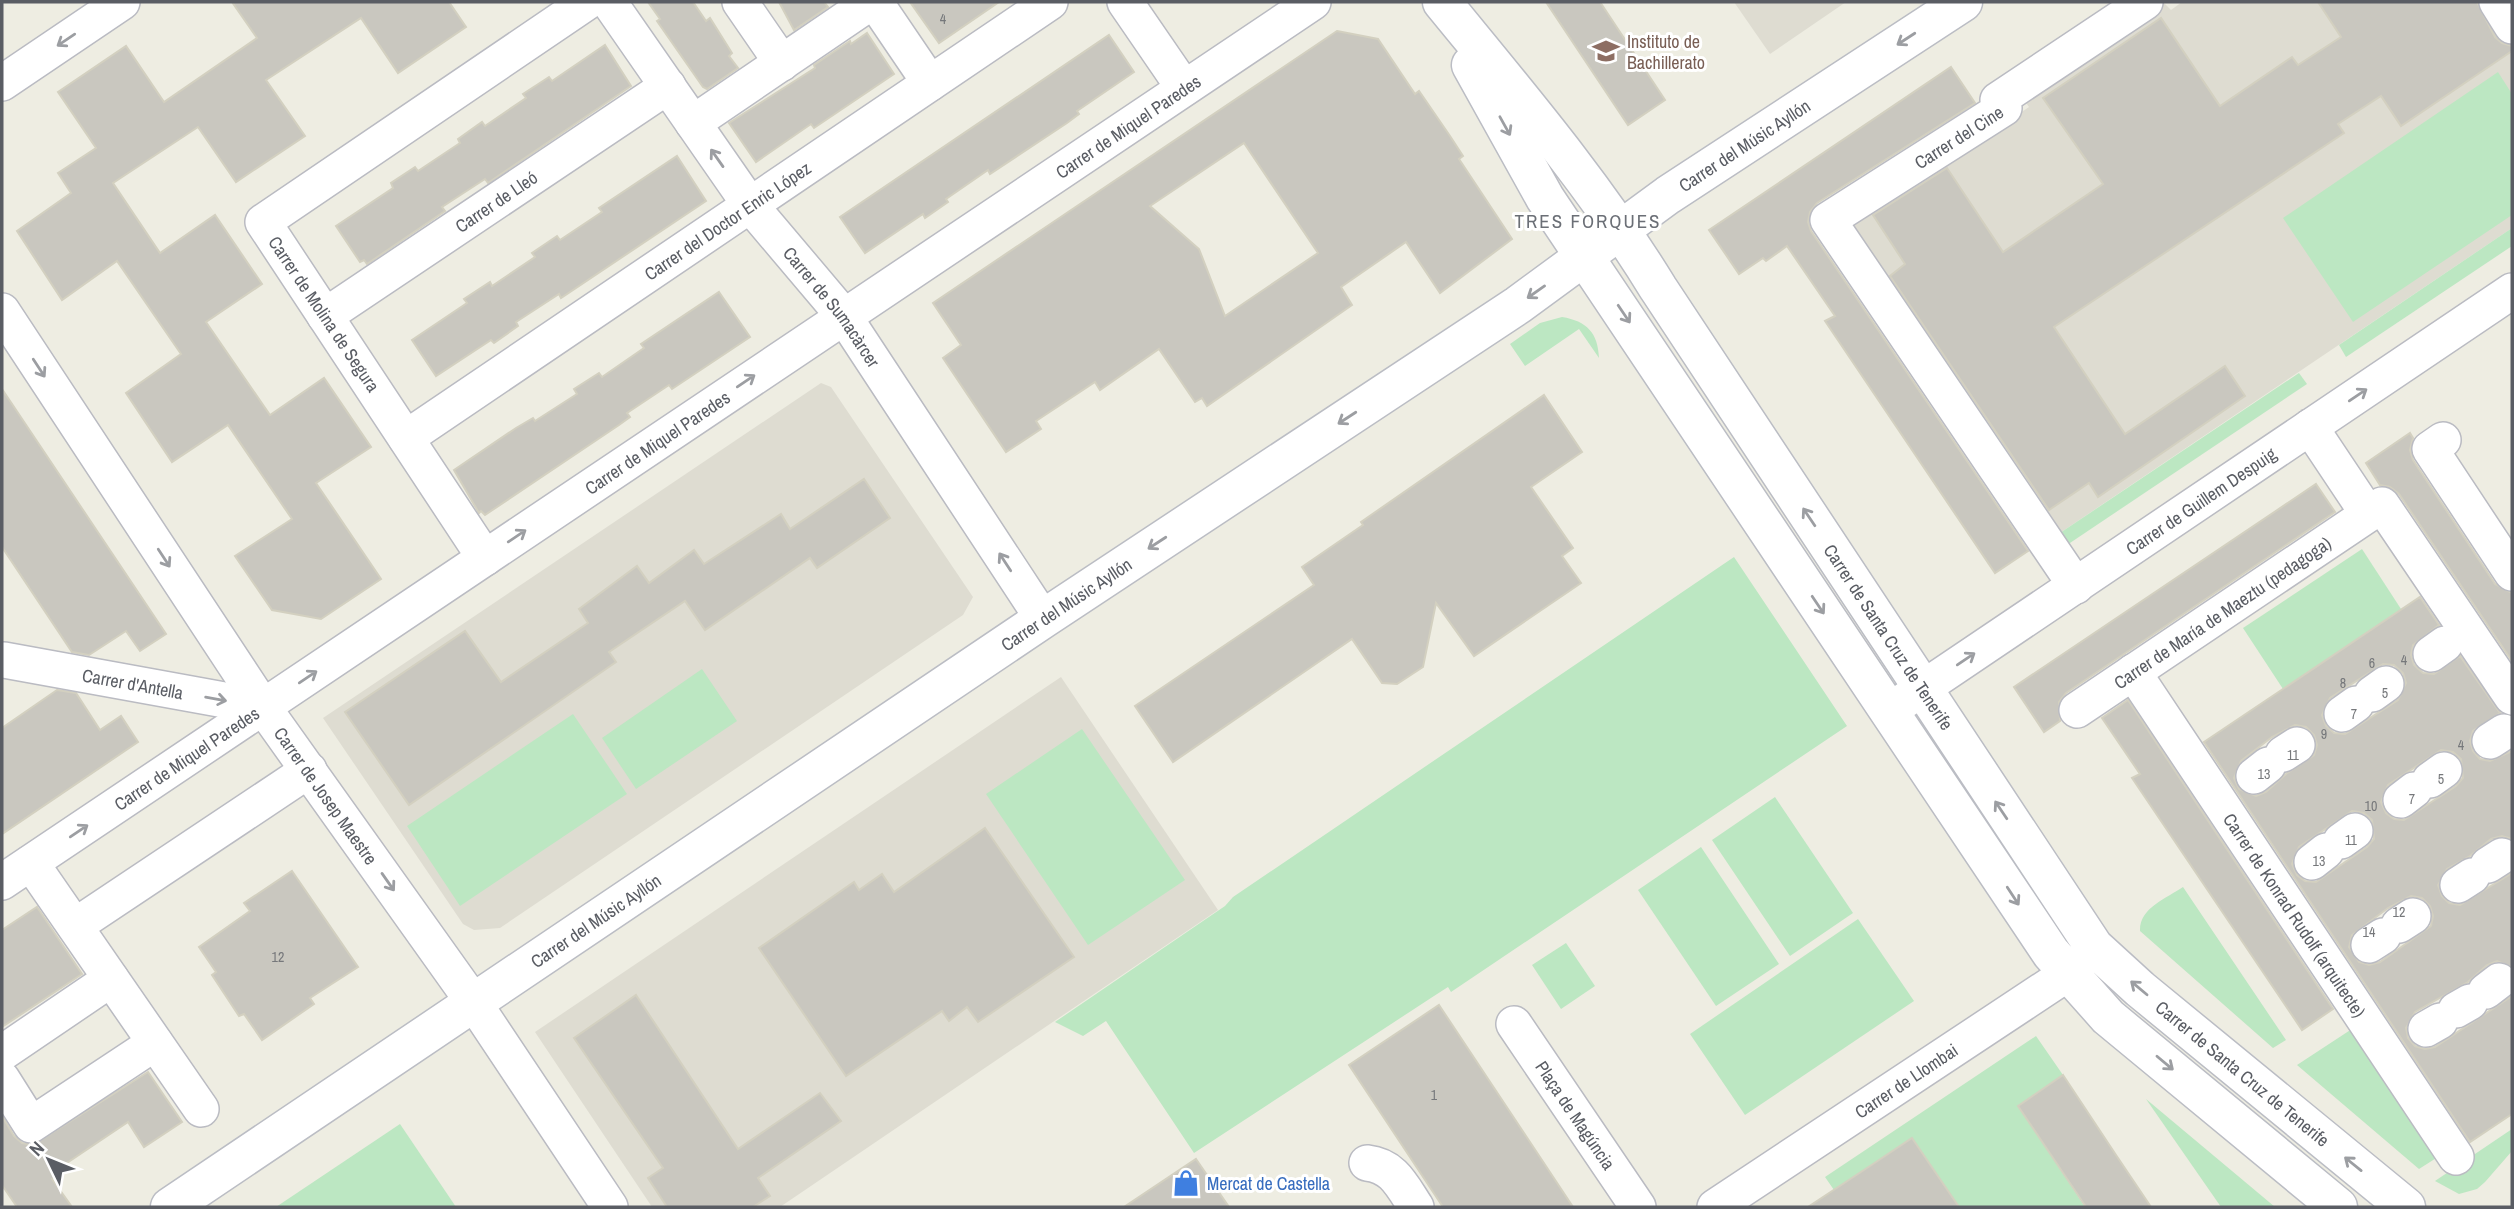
<svg xmlns="http://www.w3.org/2000/svg" width="2514" height="1209" viewBox="0 0 2514 1209" font-family="'Archivo Narrow',sans-serif">
  <style>
    .education { fill: #dedcd1 }
    .green { fill: #bce7c2 }
    .building { fill: #c9c7bf; stroke: #d3d0c0; stroke-width: 2; fill-rule: evenodd }
    .lines { fill: none; stroke-linecap: round; stroke-linejoin: round }
    .street-casing { stroke: #babbc2; stroke-width: 38 }
    .secondary-casing { stroke: #bbbdc4; stroke-width: 41 }
    .street { stroke: #fff; stroke-width: 35 }
    .secondary { stroke: #fff; stroke-width: 38 }
    .oneway { stroke: #9c9ea2 }
    .labels { text-anchor: middle; dominant-baseline: central; stroke-width: 6; stroke-linejoin: round; paint-order: stroke }
    .number-label { font-size: 14px; fill: #76787b }
    .education-label { font-size: 18px; fill: #785e54; stroke: #fff; text-anchor: start }
    .street-label { font-size: 18px; fill: #5a5d64; stroke: #fff }
    .shop-label { font-size: 18px; fill: #366cbe; stroke: #fff; text-anchor: start }
    .neighbourhood-label { font-size: 19px; letter-spacing: 2px; fill: #6b6f76; stroke: #fff }
  </style>
  <rect width="100%" height="100%" fill="#eeede2"/>
  <g class="education">
    <path d="M 1734,2 L 1846,2 L 1770,54 Z"/>
    <path d="M 2163,2 L 2171,10 L 2182,2 L 2476,2 L 2512,55 L 2512,228 L 2054,537 L 1847,230 L 2029,107 L 2022,97 Z"/>
    <path d="M 821,383 L 831,387 L 973,597 L 963,615 L 500,928 L 474,930 L 463,924 L 323,718 Z"/>
    <path d="M 1061,677 L 1218,910 L 780,1207 L 652,1207 L 535,1032 Z"/>
  </g>
  <g class="green">
    <path d="M 2498,72 L 2512,94 L 2512,215 L 2353,322 L 2283,218 Z"/>
    <path d="M 2512,228 L 2512,246 L 2346,357 L 2339,345 Z"/>
    <path d="M 1562,317 C 1587,321 1598,333 1599,358 L 1579,329 L 1525,366 L 1510,344 L 1540,323 Z"/>
    <path d="M 2299,373 L 2307,384 L 2061,549 L 2054,537 Z"/>
    <path d="M 2362,549 L 2401,609 L 2283,689 L 2243,628 Z"/>
    <path d="M 1734,557 L 1847,726 L 1451,992 L 1448,987 L 1434,996 L 1194,1153 L 1106,1021 L 1083,1036 L 1055,1022 L 1225,906 L 1233,897 Z"/>
    <path d="M 702,669 L 737,721 L 636,789 L 602,738 Z"/>
    <path d="M 573,714 L 627,794 L 460,906 L 407,826 Z"/>
    <path d="M 1082,729 L 1185,880 L 1088,945 L 986,794 Z"/>
    <path d="M 1775,797 L 1853,913 L 1790,956 L 1712,840 Z"/>
    <path d="M 1701,847 L 1779,964 L 1716,1006 L 1638,890 Z"/>
    <path d="M 2183,887 L 2286,1040 L 2273,1048 L 2140,931 C 2139,908 2167,898 2183,887 Z"/>
    <path d="M 1858,919 L 1914,1001 L 1745,1115 L 1690,1034 Z"/>
    <path d="M 1566,943 L 1595,986 L 1561,1009 L 1532,965 Z"/>
    <path d="M 2358,1025 L 2441,1155 L 2419,1169 L 2297,1065 Z"/>
    <path d="M 2036,1036 L 2063,1075 L 2018,1106 L 2085,1207 L 1959,1207 L 1912,1138 L 1834,1190 L 1825,1177 Z"/>
    <path d="M 2146,1099 L 2275,1207 L 2221,1207 Z"/>
    <path d="M 400,1124 L 456,1207 L 276,1207 Z"/>
    <path d="M 2512,1129 L 2512,1151 L 2485,1182 L 2477,1189 L 2459,1194 L 2435,1181 Z"/>
  </g>
  <g class="building">
    <path d="M 232,2 L 449,2 L 466,27 L 398,73 L 361,18 L 266,80 L 305,136 L 236,182 L 198,127 L 113,183 L 160,253 L 215,215 L 262,284 L 206,322 L 270,415 L 324,378 L 371,447 L 316,483 L 381,579 L 321,619 L 272,610 L 235,556 L 292,519 L 228,425 L 172,462 L 126,393 L 181,354 L 117,261 L 62,300 L 17,231 L 71,193 L 58,173 L 96,148 L 58,92 L 126,46 L 164,102 L 257,38 Z"/>
    <path d="M 648,2 L 693,2 L 706,21 L 710,18 L 732,53 L 729,56 L 738,68 L 707,89 L 703,87 L 657,21 L 660,19 Z"/>
    <path d="M 779,2 L 824,2 L 828,7 L 794,30 Z"/>
    <path d="M 910,2 L 999,2 L 939,43 Z"/>
    <path d="M 1546,2 L 1600,2 L 1665,100 L 1628,125 Z"/>
    <path d="M 2318,2 L 2477,2 L 2495,37 L 2502,43 L 2512,46 L 2512,51 L 2401,126 L 2381,96 L 2338,124 L 2344,133 L 2054,327 L 2125,434 L 2225,366 L 2245,396 L 2098,497 L 2089,483 L 2049,510 L 1890,276 L 1905,264 L 1873,215 L 1947,168 L 2003,252 L 2103,184 L 2043,98 L 2161,18 L 2220,106 L 2292,57 L 2298,65 L 2341,37 Z"/>
    <path d="M 1337,31 L 1378,39 L 1415,94 L 1419,91 L 1450,136 L 1463,156 L 1459,159 L 1512,239 L 1440,293 L 1406,242 L 1341,287 L 1352,305 L 1207,406 L 1202,398 L 1195,402 L 1159,349 L 1100,390 L 1095,382 L 1036,421 L 1041,429 L 1006,452 L 943,358 L 961,345 L 933,303 ZM 1244,143 L 1318,253 L 1225,316 L 1199,249 L 1150,206 Z"/>
    <path d="M 867,33 L 894,74 L 814,128 L 811,124 L 756,162 L 729,123 L 815,68 L 814,65 L 850,41 L 851,44 Z"/>
    <path d="M 1109,35 L 1134,72 L 1077,111 L 1079,114 L 1067,123 L 990,174 L 988,170 L 946,199 L 948,202 L 925,218 L 923,214 L 865,253 L 840,217 Z"/>
    <path d="M 605,45 L 631,86 L 488,183 L 485,179 L 442,207 L 445,211 L 367,264 L 364,260 L 360,262 L 336,226 L 393,188 L 391,183 L 415,167 L 418,171 L 460,143 L 458,139 L 482,122 L 485,126 L 526,98 L 523,94 L 549,77 L 552,81 Z"/>
    <path d="M 1951,67 L 1975,103 L 1817,203 L 1810,212 L 1808,222 L 1811,231 L 2028,551 L 1995,573 L 1825,321 L 1835,316 L 1787,246 L 1766,261 L 1763,258 L 1739,274 L 1709,230 Z"/>
    <path d="M 677,156 L 706,201 L 561,298 L 559,294 L 516,322 L 518,326 L 494,343 L 491,340 L 436,376 L 412,340 L 467,303 L 464,299 L 490,282 L 492,286 L 535,257 L 532,253 L 557,236 L 560,240 L 602,212 L 599,208 Z"/>
    <path d="M 719,292 L 750,337 L 672,389 L 669,385 L 627,413 L 630,417 L 619,425 L 485,515 L 481,511 L 479,513 L 454,470 L 516,428 L 533,418 L 535,421 L 577,394 L 574,389 L 599,373 L 602,377 L 644,348 L 641,344 Z"/>
    <path d="M 2,389 L 166,634 L 140,651 L 126,631 L 89,655 L 72,652 L 2,547 Z"/>
    <path d="M 1544,395 L 1582,452 L 1531,487 L 1573,548 L 1562,556 L 1581,583 L 1474,656 L 1436,603 L 1423,667 L 1397,684 L 1382,683 L 1352,639 L 1173,762 L 1135,706 L 1314,585 L 1302,567 L 1363,525 L 1361,522 Z"/>
    <path d="M 2410,433 L 2413,438 L 2410,450 L 2413,460 L 2495,584 L 2512,593 L 2512,661 L 2399,494 L 2390,487 L 2380,485 L 2366,463 Z"/>
    <path d="M 864,479 L 890,518 L 817,568 L 810,558 L 705,630 L 685,601 L 609,652 L 616,662 L 409,805 L 345,712 L 465,631 L 501,682 L 588,623 L 579,609 L 637,566 L 649,583 L 694,550 L 704,564 L 781,514 L 790,529 Z"/>
    <path d="M 2316,484 L 2335,512 L 2066,693 L 2059,702 L 2060,721 L 2044,732 L 2014,687 Z"/>
    <path d="M 2420,597 L 2439,625 L 2413,645 L 2411,655 L 2414,665 L 2423,673 L 2434,674 L 2460,656 L 2500,713 L 2473,731 L 2470,741 L 2473,751 L 2480,759 L 2490,761 L 2512,751 L 2512,839 L 2502,836 L 2491,839 L 2470,856 L 2447,869 L 2438,885 L 2442,896 L 2449,903 L 2460,905 L 2512,873 L 2512,967 L 2497,961 L 2487,965 L 2468,982 L 2415,1012 L 2406,1028 L 2408,1038 L 2415,1046 L 2425,1049 L 2435,1047 L 2512,996 L 2512,1114 L 2470,1142 L 2204,742 ZM 2383,664 L 2394,665 L 2403,673 L 2406,683 L 2398,700 L 2345,734 L 2334,733 L 2326,726 L 2322,715 L 2330,698 ZM 2295,725 L 2306,727 L 2314,735 L 2317,745 L 2314,755 L 2286,774 L 2266,792 L 2256,796 L 2239,789 L 2234,778 L 2241,761 L 2272,737 ZM 2441,750 L 2453,752 L 2461,759 L 2463,778 L 2456,786 L 2404,820 L 2394,819 L 2386,813 L 2381,802 L 2388,785 ZM 2352,811 L 2364,813 L 2372,820 L 2374,839 L 2367,847 L 2316,882 L 2305,881 L 2297,875 L 2292,864 L 2299,847 ZM 2411,896 L 2422,898 L 2430,906 L 2433,916 L 2431,926 L 2380,962 L 2369,965 L 2359,962 L 2349,947 L 2352,935 L 2388,908 Z"/>
    <path d="M 57,690 L 76,693 L 100,730 L 121,716 L 138,742 L 2,834 L 2,728 Z"/>
    <path d="M 2128,700 L 2333,1009 L 2302,1030 L 2132,778 L 2140,774 L 2102,718 Z"/>
    <path d="M 985,828 L 1074,957 L 978,1022 L 967,1007 L 949,1021 L 942,1011 L 846,1076 L 759,948 L 854,882 L 859,890 L 882,874 L 894,892 Z"/>
    <path d="M 292,871 L 358,967 L 310,998 L 314,1004 L 262,1040 L 244,1014 L 239,1016 L 212,975 L 216,972 L 199,947 L 250,911 L 244,903 Z"/>
    <path d="M 37,907 L 82,974 L 2,1027 L 2,930 Z"/>
    <path d="M 636,995 L 738,1149 L 820,1093 L 841,1121 L 758,1178 L 770,1196 L 753,1207 L 667,1207 L 648,1178 L 663,1168 L 574,1038 Z"/>
    <path d="M 1439,1005 L 1518,1124 L 1573,1207 L 1443,1207 L 1349,1065 Z"/>
    <path d="M 148,1072 L 182,1122 L 144,1147 L 128,1122 L 52,1173 L 55,1177 L 52,1179 L 72,1207 L 17,1207 L 2,1185 L 2,1116 L 14,1136 L 22,1143 L 33,1145 Z"/>
    <path d="M 2063,1075 L 2116,1155 L 2151,1207 L 2086,1207 L 2018,1106 Z"/>
    <path d="M 1912,1138 L 1959,1207 L 1808,1207 L 1876,1162 Z"/>
    <path d="M 1196,1159 L 1229,1207 L 1124,1207 Z"/>
  </g>
  <g class="lines">
    <defs>
      <g id="street">
        <path id="s1" d="M 609,2 L 750,205 L 843,315 L 1043,619"/>
        <path d="M 740,2 L 782,63"/>
        <path d="M 875,2 L 930,83"/>
        <path d="M 1125,2 L 1184,88"/>
        <path d="M 2497,2 L 2512,26"/>
        <path d="M 2,83 L 122,2"/>
        <path d="M 693,123 L 871,2"/>
        <path id="s2" d="M 2,311 L 263,707 L 474,1003 L 610,1207"/>
        <path id="s3" d="M 325,316 L 668,86"/>
        <path d="M 2310,427 L 2368,514"/>
        <path id="s4" d="M 406,438 L 1050,2"/>
        <path d="M 2443,440 L 2430,449 L 2512,573"/>
        <path d="M 485,558 L 263,222 L 587,2"/>
        <path id="s5" d="M 2076,586 L 1828,220 L 2004,108 L 1998,100 L 2145,2"/>
        <path d="M 2431,654 L 2445,644"/>
        <path id="s6" d="M 4,660 L 263,707"/>
        <path id="s7" d="M 2133,672 L 2456,1157"/>
        <path d="M 2372,694 L 2386,684"/>
        <path id="s8" d="M 2077,710 L 2382,505 L 2512,697"/>
        <path id="s9" d="M 1889,711 L 2512,291"/>
        <path d="M 2342,714 L 2356,704"/>
        <path d="M 2490,741 L 2504,732"/>
        <path d="M 2283,754 L 2297,745"/>
        <path d="M 2254,776 L 2268,765"/>
        <path d="M 2430,780 L 2444,770"/>
        <path d="M 2401,800 L 2414,790"/>
        <path d="M 2341,841 L 2355,831"/>
        <path d="M 2312,862 L 2326,851"/>
        <path d="M 31,863 L 201,1109"/>
        <path d="M 2488,865 L 2502,856"/>
        <path id="s10" d="M 2,882 L 1313,2"/>
        <path d="M 2458,885 L 2472,876"/>
        <path d="M 2399,925 L 2413,916"/>
        <path d="M 75,926 L 309,770"/>
        <path d="M 2369,945 L 2383,936"/>
        <path d="M 2486,991 L 2499,981"/>
        <path d="M 2456,1010 L 2470,1002"/>
        <path id="s11" d="M 1514,1024 L 1638,1207"/>
        <path d="M 2426,1029 L 2440,1021"/>
        <path d="M 2,1053 L 111,979"/>
        <path d="M 2,1079 L 31,1125 L 155,1043"/>
        <path d="M 1367,1163 C 1394,1166 1402,1186 1416,1207"/>
        <path id="s12" d="M 1715,1207 L 2067,974 L 2088,954"/>
      </g>
      <g id="secondary">
        <path id="s13" d="M 1442,2 C 1518,95 1595,185 1658,288 L 2094,947 L 2140,989 L 2406,1207"/>
        <path d="M 1471,65 L 1545,198 L 2051,953 L 2108,1017 L 2338,1207"/>
        <path id="s14" d="M 170,1207 L 1043,619 L 1518,305 L 1668,195 L 1963,2"/>
      </g>
    </defs>
    <use href="#street" class="street-casing"/>
    <use href="#secondary" class="secondary-casing"/>
    <use href="#street" class="street"/>
    <use href="#secondary" class="secondary"/>
  </g>
  <defs><path id="oneway-shaft" d="M-6 0H5M1.5-3L5.5 0L1.5 3" fill="none" stroke-width="1.6" stroke-linecap="round" stroke-linejoin="round" transform="scale(1.75)"/></defs>
  <g class="oneway">
    <use href="#oneway-shaft" transform="translate(1906 39) rotate(147)"/>
    <use href="#oneway-shaft" transform="translate(66 40) rotate(146)"/>
    <use href="#oneway-shaft" transform="translate(1505 126) rotate(61)"/>
    <use href="#oneway-shaft" transform="translate(717 158) rotate(-125)"/>
    <use href="#oneway-shaft" transform="translate(1536 292) rotate(145)"/>
    <use href="#oneway-shaft" transform="translate(1624 314) rotate(56)"/>
    <use href="#oneway-shaft" transform="translate(39 368) rotate(57)"/>
    <use href="#oneway-shaft" transform="translate(746 381) rotate(-34)"/>
    <use href="#oneway-shaft" transform="translate(2358 395) rotate(-34)"/>
    <use href="#oneway-shaft" transform="translate(1347 418) rotate(147)"/>
    <use href="#oneway-shaft" transform="translate(1809 517) rotate(-124)"/>
    <use href="#oneway-shaft" transform="translate(517 536) rotate(-34)"/>
    <use href="#oneway-shaft" transform="translate(1157 543) rotate(147)"/>
    <use href="#oneway-shaft" transform="translate(164 558) rotate(57)"/>
    <use href="#oneway-shaft" transform="translate(1005 562) rotate(-123)"/>
    <use href="#oneway-shaft" transform="translate(1818 605) rotate(56)"/>
    <use href="#oneway-shaft" transform="translate(1966 659) rotate(-34)"/>
    <use href="#oneway-shaft" transform="translate(308 677) rotate(-34)"/>
    <use href="#oneway-shaft" transform="translate(216 699) rotate(10)"/>
    <use href="#oneway-shaft" transform="translate(2001 810) rotate(-124)"/>
    <use href="#oneway-shaft" transform="translate(79 831) rotate(-34)"/>
    <use href="#oneway-shaft" transform="translate(388 882) rotate(55)"/>
    <use href="#oneway-shaft" transform="translate(2013 896) rotate(57)"/>
    <use href="#oneway-shaft" transform="translate(2139 988) rotate(-140)"/>
    <use href="#oneway-shaft" transform="translate(2165 1063) rotate(40)"/>
    <use href="#oneway-shaft" transform="translate(2353 1164) rotate(-141)"/>
  </g>
  <defs>
    <symbol id="school-bare" viewBox="-9 -9 18 18"><path d="M0-5L7-2L0 1L-7-2ZM-4 1L0 2.5L4 1V4Q0 6-4 4Z" fill="#8d6e63" stroke="#fff" stroke-width="2.5" paint-order="stroke"/></symbol>
    <symbol id="shop-bare" viewBox="-9 -9 18 18"><path d="M-5-2.5h2.3a2.7 3.5 0 0 1 5.4 0H5L5.5 6h-11ZM-1.5-2.5h3a1.5 2.3 0 0 0-3 0Z" fill="#3f7fe0" stroke="#fff" stroke-width="2.5" paint-order="stroke"/></symbol>
  </defs>
  <g fill-rule="evenodd">
    <use href="#school-bare" x="1587" y="32" width="38" height="38"/>
    <use href="#shop-bare" x="1167" y="1164" width="38" height="38"/>
  </g>
  <g class="labels">
    <g class="number-label">
      <text x="943" y="19">4</text>
      <text x="2404" y="660">4</text>
      <text x="2372" y="663">6</text>
      <text x="2343" y="683">8</text>
      <text x="2385" y="693">5</text>
      <text x="2354" y="714">7</text>
      <text x="2324" y="734">9</text>
      <text x="2461" y="745">4</text>
      <text x="2293" y="755">11</text>
      <text x="2264" y="774">13</text>
      <text x="2441" y="779">5</text>
      <text x="2412" y="799">7</text>
      <text x="2371" y="806">10</text>
      <text x="2351" y="840">11</text>
      <text x="2319" y="861">13</text>
      <text x="2399" y="912">12</text>
      <text x="2369" y="932">14</text>
      <text x="278" y="957">12</text>
      <text x="1434" y="1095">1</text>
    </g>
    <g class="education-label">
      <text x="1627" y="41">Instituto de<tspan x="1627" dy="21">Bachillerato</tspan></text>
    </g>
    <g class="street-label">
      <text stroke="none"><textPath href="#s10" startOffset="1356">Carrer de Miquel Paredes</textPath></text>
      <text stroke="none"><textPath href="#s5" startOffset="597">Carrer del Cine</textPath></text>
      <text stroke="none"><textPath href="#s14" startOffset="1899">Carrer del Músic Ayllón</textPath></text>
      <text stroke="none"><textPath href="#s3" startOffset="206">Carrer de Lleó</textPath></text>
      <text stroke="none"><textPath href="#s4" startOffset="388">Carrer del Doctor Enric López</textPath></text>
      <text stroke="none"><textPath href="#s1" startOffset="378">Carrer de Sumacàrcer</textPath></text>
      <text transform="translate(324 314) rotate(56)">Carrer de Molina de Segura</text>
      <text stroke="none"><textPath href="#s10" startOffset="789">Carrer de Miquel Paredes</textPath></text>
      <text stroke="none"><textPath href="#s9" startOffset="376">Carrer de Guillem Despuig</textPath></text>
      <text stroke="none"><textPath href="#s14" startOffset="1080">Carrer del Músic Ayllón</textPath></text>
      <text stroke="none"><textPath href="#s8" startOffset="175">Carrer de María de Maeztu (pedagoga)</textPath></text>
      <text stroke="none"><textPath href="#s13" startOffset="777">Carrer de Santa Cruz de Tenerife</textPath></text>
      <text stroke="none"><textPath href="#s6" startOffset="131">Carrer d'Antella</textPath></text>
      <text stroke="none"><textPath href="#s10" startOffset="222">Carrer de Miquel Paredes</textPath></text>
      <text stroke="none"><textPath href="#s2" startOffset="583">Carrer de Josep Maestre</textPath></text>
      <text stroke="none"><textPath href="#s7" startOffset="292">Carrer de Konrad Rudolf (arquitecte)</textPath></text>
      <text stroke="none"><textPath href="#s14" startOffset="513">Carrer del Músic Ayllón</textPath></text>
      <text stroke="none"><textPath href="#s13" startOffset="1344">Carrer de Santa Cruz de Tenerife</textPath></text>
      <text stroke="none"><textPath href="#s12" startOffset="229">Carrer de Llombai</textPath></text>
      <text stroke="none"><textPath href="#s11" startOffset="110">Plaça de Magúncia</textPath></text>
    </g>
    <g class="shop-label">
      <text x="1207" y="1183">Mercat de Castella</text>
    </g>
    <g class="neighbourhood-label">
      <text x="1588" y="221">TRES FORQUES</text>
    </g>
  </g>
  <rect width="2514" height="1209" fill="none" stroke="#5a5d64" stroke-width="7"/>
  <g transform="translate(49 1160) rotate(313)" stroke="#ffffff" stroke-width="5" paint-order="stroke">
  <path d="M0-5L12 26L0 18L-12 26Z" fill="#5a5d64"/>
  <text y="-10" font-size="19" font-weight="bold" text-anchor="middle" fill="#5a5d64">N</text>
  </g>
</svg>
